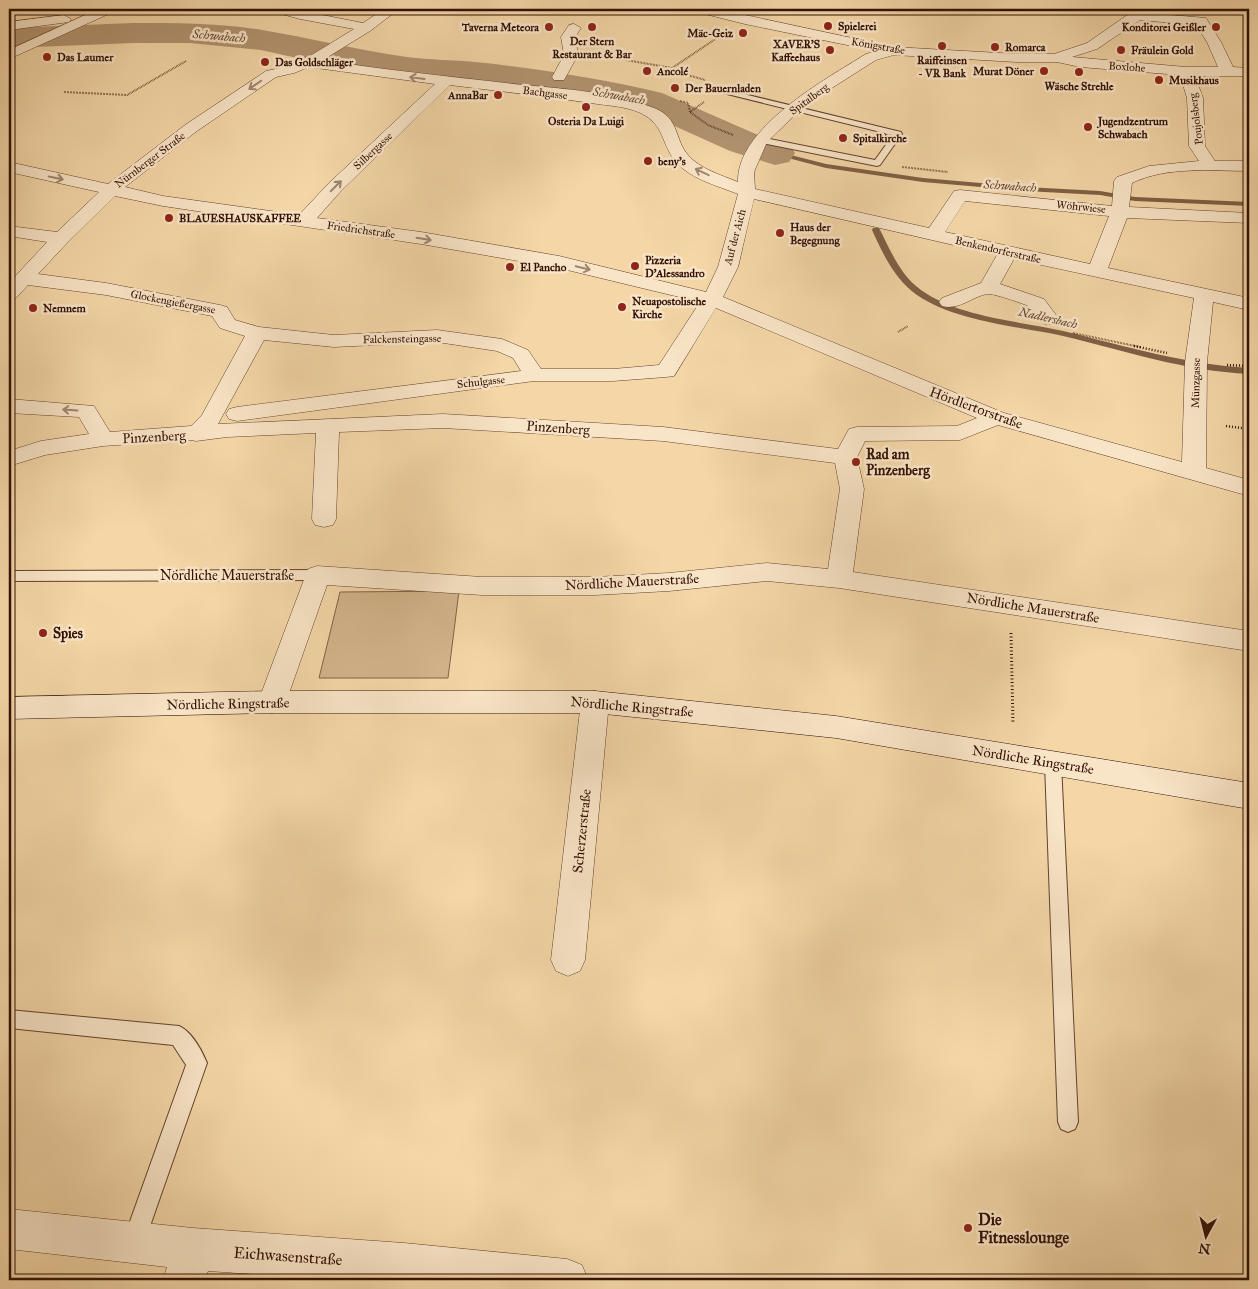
<svg xmlns="http://www.w3.org/2000/svg" width="1258" height="1289" viewBox="0 0 1258 1289" font-family="'IM FELL Great Primer',serif">
  <style>
    .green { fill: #d3b48b; stroke: #826248 }
    .lines { fill: none; stroke-linecap: round; stroke-linejoin: round }
    .stream { fill: #7f5f45; fill-rule: evenodd }
    .river { fill: #b29370; fill-rule: evenodd }
    .lane-casing { stroke: #62422d; stroke-width: 2 }
    .street-casing { stroke: #62422d; stroke-width: 1 }
    .secondary-casing { stroke: #321004; stroke-width: 1 }
    .path-far2 { stroke: #321004; stroke-width: 2; stroke-dasharray: 0.5 1; stroke-linecap: butt }
    .path-far1 { stroke: #321004; stroke-width: 2.5; stroke-dasharray: 1 2; stroke-linecap: butt }
    .path { stroke: #321004; stroke-width: 3; stroke-dasharray: 1 2.5; stroke-linecap: butt }
    .lane { fill: #f8e4c6; fill-rule: evenodd }
    .street { fill: #f8e4c6; fill-rule: evenodd }
    .secondary { fill: #f8e4c6; fill-rule: evenodd }
    .oneway { stroke: #9f856f }
    .poi-dot { fill: #8f2418; stroke: #f8e4c6; stroke-width: 2 }
    .labels { text-anchor: middle; dominant-baseline: central; stroke-width: 5; stroke-linejoin: round; paint-order: stroke }
    .far-poi-label { font-size: 11px; font-weight: bold; fill: #321004; stroke: #f8e4c6; text-anchor: start }
    .far-street-label { font-size: 11px; fill: #321004; stroke: #f8e4c6 }
    .far-water-label { font-size: 12px; font-style: italic; fill: #65442f; stroke: #f8e4c6 }
    .street-label { font-size: 14px; fill: #321004; stroke: #f8e4c6 }
    .poi-label { font-size: 14px; font-weight: bold; fill: #321004; stroke: #f8e4c6; text-anchor: start }
    .near-poi-label { font-size: 16px; font-weight: bold; fill: #321004; stroke: #f8e4c6; text-anchor: start }
    .near-street-label { font-size: 16px; fill: #321004; stroke: #f8e4c6 }
  </style>
  <rect width="100%" height="100%" fill="#f4d6a7"/>
  <filter id="stains"><feTurbulence type="fractalNoise" baseFrequency=".004" numOctaves="4"/><feColorMatrix values="0 0 0 0 .2 0 0 0 0 .09 0 0 0 0 .02 0 0 0 .5 -.17"/></filter>
  <radialGradient id="worn" r=".72"><stop offset=".6" stop-color="#630" stop-opacity="0"/><stop offset="1" stop-color="#630" stop-opacity=".3"/></radialGradient>
  <path class="green" d="M 459,591 L 448,678 L 319,678 L 340,592 Z"/>
  <g class="lines">
    <g class="stream">
      <path d="M 775,151 L 826,164 L 923,178 L 1026,187 L 1100,191 L 1135,197 L 1249,202 L 1249,206 L 1135,201 L 1100,195 L 1026,191 L 923,182 L 826,168 L 773,154 L 772,153 Z"/>
      <path d="M 873,228 L 879,228 C 891,251 900,275 921,290 C 958,317 1019,321 1063,331 C 1125,346 1185,364 1249,368 L 1249,374 C 1185,371 1125,351 1063,336 C 1017,326 957,322 917,295 C 895,280 883,254 872,230 Z"/>
    </g>
    <path class="river" d="M 133,23 C 176,23 219,23 262,30 C 310,38 358,50 407,57 C 430,60 453,60 475,62 C 535,68 604,79 662,93 L 758,135 L 789,144 L 795,153 L 789,162 L 775,165 L 730,151 L 639,110 L 476,84 L 409,79 L 342,68 L 261,50 L 190,43 L 133,43 L 9,48 L 9,28 Z"/>
    <defs>
      <g id="lane">
        <path d="M 719,88 L 901,132 L 902,134 L 880,165 L 877,166 L 757,142 L 757,138 L 760,137 L 875,160 L 893,135 L 719,92 Z"/>
        <path d="M 317,570 L 322,572 L 324,575 L 322,578 L 317,580 L 9,581 L 9,571 Z"/>
        <path d="M 1053,756 L 1059,758 L 1061,763 L 1078,1122 L 1075,1129 L 1068,1132 L 1061,1129 L 1058,1122 L 1045,763 L 1047,758 Z"/>
        <path d="M 9,1010 L 179,1026 C 192,1032 202,1051 207,1063 L 142,1249 L 134,1252 L 126,1249 L 123,1241 L 186,1065 L 173,1045 L 9,1028 Z"/>
      </g>
      <g id="street">
        <path d="M 98,9 L 115,9 L 113,12 L 9,59 L 9,50 Z"/>
        <path d="M 272,9 L 292,9 L 363,23 L 384,9 L 399,9 L 370,31 L 323,60 C 390,71 456,77 523,85 C 566,89 613,92 654,108 C 680,118 674,139 688,155 C 700,169 721,175 738,182 C 736,128 826,79 866,54 L 876,51 L 745,24 L 697,12 L 696,9 L 717,9 L 894,47 L 1017,54 L 1054,54 L 1087,43 L 1136,9 L 1149,9 L 1147,13 L 1206,18 L 1221,42 L 1233,67 L 1249,68 L 1249,76 L 1195,76 L 1203,98 L 1205,146 L 1215,161 L 1249,161 L 1249,171 C 1211,171 1167,166 1132,183 L 1129,207 L 1249,213 L 1249,223 L 1127,218 L 1108,268 L 1249,298 L 1249,310 L 1213,302 L 1207,362 L 1206,468 L 1249,480 L 1249,496 L 998,425 L 960,440 L 865,441 L 857,457 L 864,489 L 853,572 L 1249,631 L 1249,651 L 839,588 L 767,581 L 669,591 L 595,595 L 482,595 L 327,585 L 286,702 L 282,710 L 272,713 L 262,710 L 258,702 L 308,569 L 317,566 L 482,577 L 595,577 L 669,573 L 767,563 L 828,569 L 840,489 L 835,463 L 663,441 L 443,428 L 339,432 L 336,519 L 333,525 L 324,527 L 315,525 L 312,519 L 316,433 L 227,437 L 196,441 L 191,440 L 103,446 L 45,455 L 9,466 L 9,451 L 41,441 L 89,434 L 79,417 L 9,413 L 9,399 L 94,406 L 110,432 L 191,426 L 202,415 L 245,336 L 220,328 L 212,316 L 106,295 L 28,285 L 16,298 L 9,300 L 9,283 L 47,242 L 9,236 L 9,226 L 57,232 L 99,192 L 9,172 L 9,162 L 108,184 L 185,125 L 266,71 L 285,67 L 310,56 L 354,29 L 300,19 L 274,12 ZM 1140,20 L 1196,25 L 1207,42 L 1218,67 L 1186,67 L 1072,57 L 1097,49 ZM 894,55 L 1017,62 L 1057,62 L 1080,67 L 1180,75 L 1187,98 L 1189,146 L 1199,161 L 1149,166 L 1117,177 L 1114,181 L 1112,206 L 960,190 L 954,191 L 929,228 L 755,189 L 754,172 L 767,142 L 799,111 L 835,86 L 876,60 ZM 309,67 L 435,84 L 329,183 L 299,215 L 163,196 L 125,187 L 197,131 L 276,77 L 294,73 ZM 450,85 C 497,91 544,96 591,103 C 608,106 631,106 646,116 C 665,128 662,147 677,163 C 691,179 718,186 738,194 L 718,267 L 706,292 L 559,256 L 421,232 L 317,218 L 341,191 ZM 115,196 L 163,206 L 421,244 L 559,268 L 700,302 L 659,365 L 613,369 L 541,369 L 528,350 L 502,339 L 437,330 L 334,335 L 259,327 L 235,320 L 227,307 L 220,305 L 106,283 L 38,274 L 68,242 ZM 754,199 L 997,255 L 981,283 L 942,298 L 939,302 L 942,306 C 961,311 974,294 990,294 C 994,294 1026,304 1030,307 C 1042,316 1036,328 1056,323 L 1059,319 L 1044,299 L 1000,284 L 1014,259 L 1194,298 L 1185,362 L 1182,462 L 1004,413 L 723,297 L 738,267 ZM 965,201 L 1109,216 L 1090,264 L 945,232 ZM 716,308 L 977,418 L 957,426 L 857,427 L 849,429 L 838,449 L 663,427 L 443,414 L 218,424 L 264,340 L 334,347 L 437,342 L 497,351 L 513,358 L 521,371 L 237,407 L 229,409 L 226,414 L 229,419 L 237,421 L 534,381 L 613,381 L 666,377 L 674,376 Z"/>
        <path d="M 64,15 L 71,19 L 69,22 L 9,30 L 9,22 Z"/>
        <path d="M 574,24 L 581,28 L 575,37 L 578,55 L 564,80 L 554,80 L 552,77 L 564,55 L 561,37 L 569,25 Z"/>
        <path d="M 595,691 L 605,694 L 609,702 L 585,960 L 580,971 L 568,976 L 556,971 L 551,960 L 581,702 L 585,694 Z"/>
        <path d="M 9,1209 L 193,1228 L 404,1243 L 567,1259 L 582,1265 L 588,1280 L 342,1280 L 208,1271 L 205,1280 L 163,1280 L 167,1267 L 9,1249 Z"/>
      </g>
      <path id="secondary" d="M 272,691 L 595,691 L 836,716 L 1249,783 L 1249,809 L 836,738 L 595,713 L 272,713 L 9,719 L 9,697 Z"/>
    </defs>
    <use href="#lane" class="lane-casing"/>
    <use href="#street" class="street-casing"/>
    <use href="#secondary" class="secondary-casing"/>
    <g class="path-far2">
      <path d="M 597,55 L 672,68 L 684,74 L 705,80"/>
      <path d="M 672,68 L 717,38"/>
      <path d="M 64,92 L 127,95 L 186,61"/>
      <path d="M 680,101 L 688,103 L 690,112 L 708,125 L 733,135"/>
      <path d="M 690,112 L 704,102"/>
      <path d="M 902,167 L 948,172"/>
      <path d="M 898,332 L 908,326"/>
      <path d="M 1073,333 L 1140,347"/>
    </g>
    <g class="path-far1">
      <path d="M 1134,346 L 1167,353"/>
      <path d="M 1227,365 L 1249,366"/>
      <path d="M 1226,426 L 1249,429"/>
    </g>
    <path class="path" d="M 1011,633 L 1013,724"/>
    <use href="#lane" class="lane"/>
    <use href="#street" class="street"/>
    <use href="#secondary" class="secondary"/>
  </g>
  <defs><path id="oneway-shaft" d="M-6 0H5M1.5-3L5.5 0L1.5 3" fill="none" stroke-width="1.6" stroke-linecap="round" stroke-linejoin="round" transform="scale(1.25)"/></defs>
  <g class="oneway">
    <use href="#oneway-shaft" transform="translate(417 78) rotate(-172)"/>
    <use href="#oneway-shaft" transform="translate(255 85) rotate(145)"/>
    <use href="#oneway-shaft" transform="translate(702 172) rotate(-155)"/>
    <use href="#oneway-shaft" transform="translate(56 178) rotate(12)"/>
    <use href="#oneway-shaft" transform="translate(336 186) rotate(-45)"/>
    <use href="#oneway-shaft" transform="translate(424 239) rotate(9)"/>
    <use href="#oneway-shaft" transform="translate(583 268) rotate(14)"/>
    <use href="#oneway-shaft" transform="translate(70 410) rotate(-176)"/>
  </g>
  <g class="poi-dot">
    <circle cx="828" cy="26" r="5"/>
    <circle cx="549" cy="27" r="5"/>
    <circle cx="592" cy="27" r="5"/>
    <circle cx="1216" cy="27" r="5"/>
    <circle cx="743" cy="33" r="5"/>
    <circle cx="942" cy="46" r="5"/>
    <circle cx="995" cy="47" r="5"/>
    <circle cx="830" cy="50" r="5"/>
    <circle cx="1121" cy="50" r="5"/>
    <circle cx="47" cy="57" r="5"/>
    <circle cx="265" cy="62" r="5"/>
    <circle cx="647" cy="71" r="5"/>
    <circle cx="1044" cy="71" r="5"/>
    <circle cx="1079" cy="72" r="5"/>
    <circle cx="1159" cy="80" r="5"/>
    <circle cx="675" cy="88" r="5"/>
    <circle cx="498" cy="95" r="5"/>
    <circle cx="586" cy="107" r="5"/>
    <circle cx="1088" cy="127" r="5"/>
    <circle cx="843" cy="138" r="5"/>
    <circle cx="648" cy="161" r="5"/>
    <circle cx="169" cy="218" r="5"/>
    <circle cx="780" cy="233" r="5"/>
    <circle cx="635" cy="266" r="5"/>
    <circle cx="510" cy="267" r="5"/>
    <circle cx="622" cy="307" r="5"/>
    <circle cx="33" cy="308" r="5"/>
    <circle cx="856" cy="462" r="5"/>
    <circle cx="43" cy="633" r="5"/>
    <circle cx="968" cy="1228" r="5"/>
  </g>
  <g class="labels">
    <g class="far-poi-label">
      <text x="838" y="26">Spielerei</text>
      <text x="539" y="27" text-anchor="end">Taverna Meteora</text>
      <text x="1206" y="27" text-anchor="end">Konditorei Geißler</text>
      <text x="733" y="33" text-anchor="end">Mäc-Geiz</text>
      <text x="592" y="41" text-anchor="middle">Der Stern<tspan x="592" dy="13">Restaurant &amp; Bar</tspan></text>
      <text x="820" y="44" text-anchor="end">XAVER'S<tspan x="820" dy="13">Kaffeehaus</tspan></text>
      <text x="1005" y="47">Romarca</text>
      <text x="1131" y="50">Fräulein Gold</text>
      <text x="57" y="57">Das Laumer</text>
      <text x="942" y="60" text-anchor="middle">Raiffeinsen<tspan x="942" dy="13">- VR Bank</tspan></text>
      <text x="275" y="62">Das Goldschläger</text>
      <text x="657" y="71">Ancolé</text>
      <text x="1034" y="71" text-anchor="end">Murat Döner</text>
      <text x="1169" y="80">Musikhaus</text>
      <text x="1079" y="86" text-anchor="middle">Wäsche Strehle</text>
      <text x="685" y="88">Der Bauernladen</text>
      <text x="488" y="95" text-anchor="end">AnnaBar</text>
      <text x="586" y="121" text-anchor="middle">Osteria Da Luigi</text>
      <text x="1098" y="121">Jugendzentrum<tspan x="1098" dy="13">Schwabach</tspan></text>
      <text x="853" y="138">Spitalkirche</text>
      <text x="658" y="161">beny's</text>
      <text x="179" y="218">BLAUESHAUSKAFFEE</text>
      <text x="790" y="227">Haus der<tspan x="790" dy="13">Begegnung</tspan></text>
      <text x="645" y="260">Pizzeria<tspan x="645" dy="13">D’Alessandro</tspan></text>
      <text x="520" y="267">El Pancho</text>
      <text x="632" y="301">Neuapostolische<tspan x="632" dy="13">Kirche</tspan></text>
      <text x="43" y="308">Nemnem</text>
    </g>
    <g class="far-street-label">
      <text transform="translate(878 46) rotate(10)">Königstraße</text>
      <text transform="translate(1127 67) rotate(4)">Boxlohe</text>
      <text transform="translate(545 93) rotate(7)">Bachgasse</text>
      <text transform="translate(809 99) rotate(-36)">Spitalberg</text>
      <text transform="translate(1196 119) rotate(-97)">Poujolsberg</text>
      <text transform="translate(373 151) rotate(-43)">Silbergasse</text>
      <text transform="translate(150 160) rotate(-37)">Nürnberger Straße</text>
      <text transform="translate(1081 207) rotate(6)">Wöhrwiese</text>
      <text transform="translate(361 230) rotate(8)">Friedrichstraße</text>
      <text transform="translate(735 237) rotate(-75)">Auf der Aich</text>
      <text transform="translate(998 250) rotate(13)">Benkendorferstraße</text>
      <text transform="translate(173 302) rotate(11)">Glockengießergasse</text>
      <text transform="translate(402 339) rotate(-1)">Falckensteingasse</text>
      <text transform="translate(481 382) rotate(-6)">Schulgasse</text>
      <text transform="translate(1196 383) rotate(-89)">Münzgasse</text>
    </g>
    <g class="far-water-label">
      <text transform="translate(219 36) rotate(5)">Schwabach</text>
      <text transform="translate(619 96) rotate(10)">Schwabach</text>
      <text transform="translate(1010 186) rotate(4)">Schwabach</text>
      <text transform="translate(1048 318) rotate(13)">Nadlersbach</text>
    </g>
    <g class="street-label">
      <text transform="translate(976 408) rotate(20)">Hördlertorstraße</text>
      <text transform="translate(558 428) rotate(4)">Pinzenberg</text>
      <text transform="translate(154 437) rotate(-3)">Pinzenberg</text>
      <text x="227" y="575">Nördliche Mauerstraße</text>
      <text transform="translate(632 582) rotate(-3)">Nördliche Mauerstraße</text>
      <text transform="translate(1033 608) rotate(9)">Nördliche Mauerstraße</text>
      <text transform="translate(228 704) rotate(-1)">Nördliche Ringstraße</text>
      <text transform="translate(632 707) rotate(5)">Nördliche Ringstraße</text>
      <text transform="translate(1033 760) rotate(9)">Nördliche Ringstraße</text>
      <text transform="translate(582 831) rotate(-84)">Scherzerstraße</text>
    </g>
    <g class="poi-label">
      <text x="866" y="454">Rad am<tspan x="866" dy="16">Pinzenberg</tspan></text>
      <text x="53" y="633">Spies</text>
    </g>
    <g class="near-poi-label">
      <text x="978" y="1219">Die<tspan x="978" dy="18">Fitnesslounge</tspan></text>
    </g>
    <g class="near-street-label">
      <text transform="translate(288 1256) rotate(4)">Eichwasenstraße</text>
    </g>
  </g>
  <rect width="1258" height="1289" fill="none" stroke="#f4d6a7" stroke-width="30"/>
  <rect x="10" y="10" width="1238" height="1269" fill="none" stroke="#321004" stroke-width="2.5"/>
  <rect x="15" y="15" width="1228" height="1259" fill="none" stroke="#321004"/>
  <g transform="translate(1206 1236) rotate(187)" stroke="#f8e4c6" stroke-width="4" paint-order="stroke">
  <path d="M0-4L9 19L0 12L-9 19Z" fill="#321004"/>
  <text y="-8" font-size="14" font-weight="bold" text-anchor="middle" fill="#321004">N</text>
  </g>
  <rect width="100%" height="100%" filter="url(#stains)"/>
  <rect width="100%" height="100%" fill="url(#worn)"/>
</svg>
